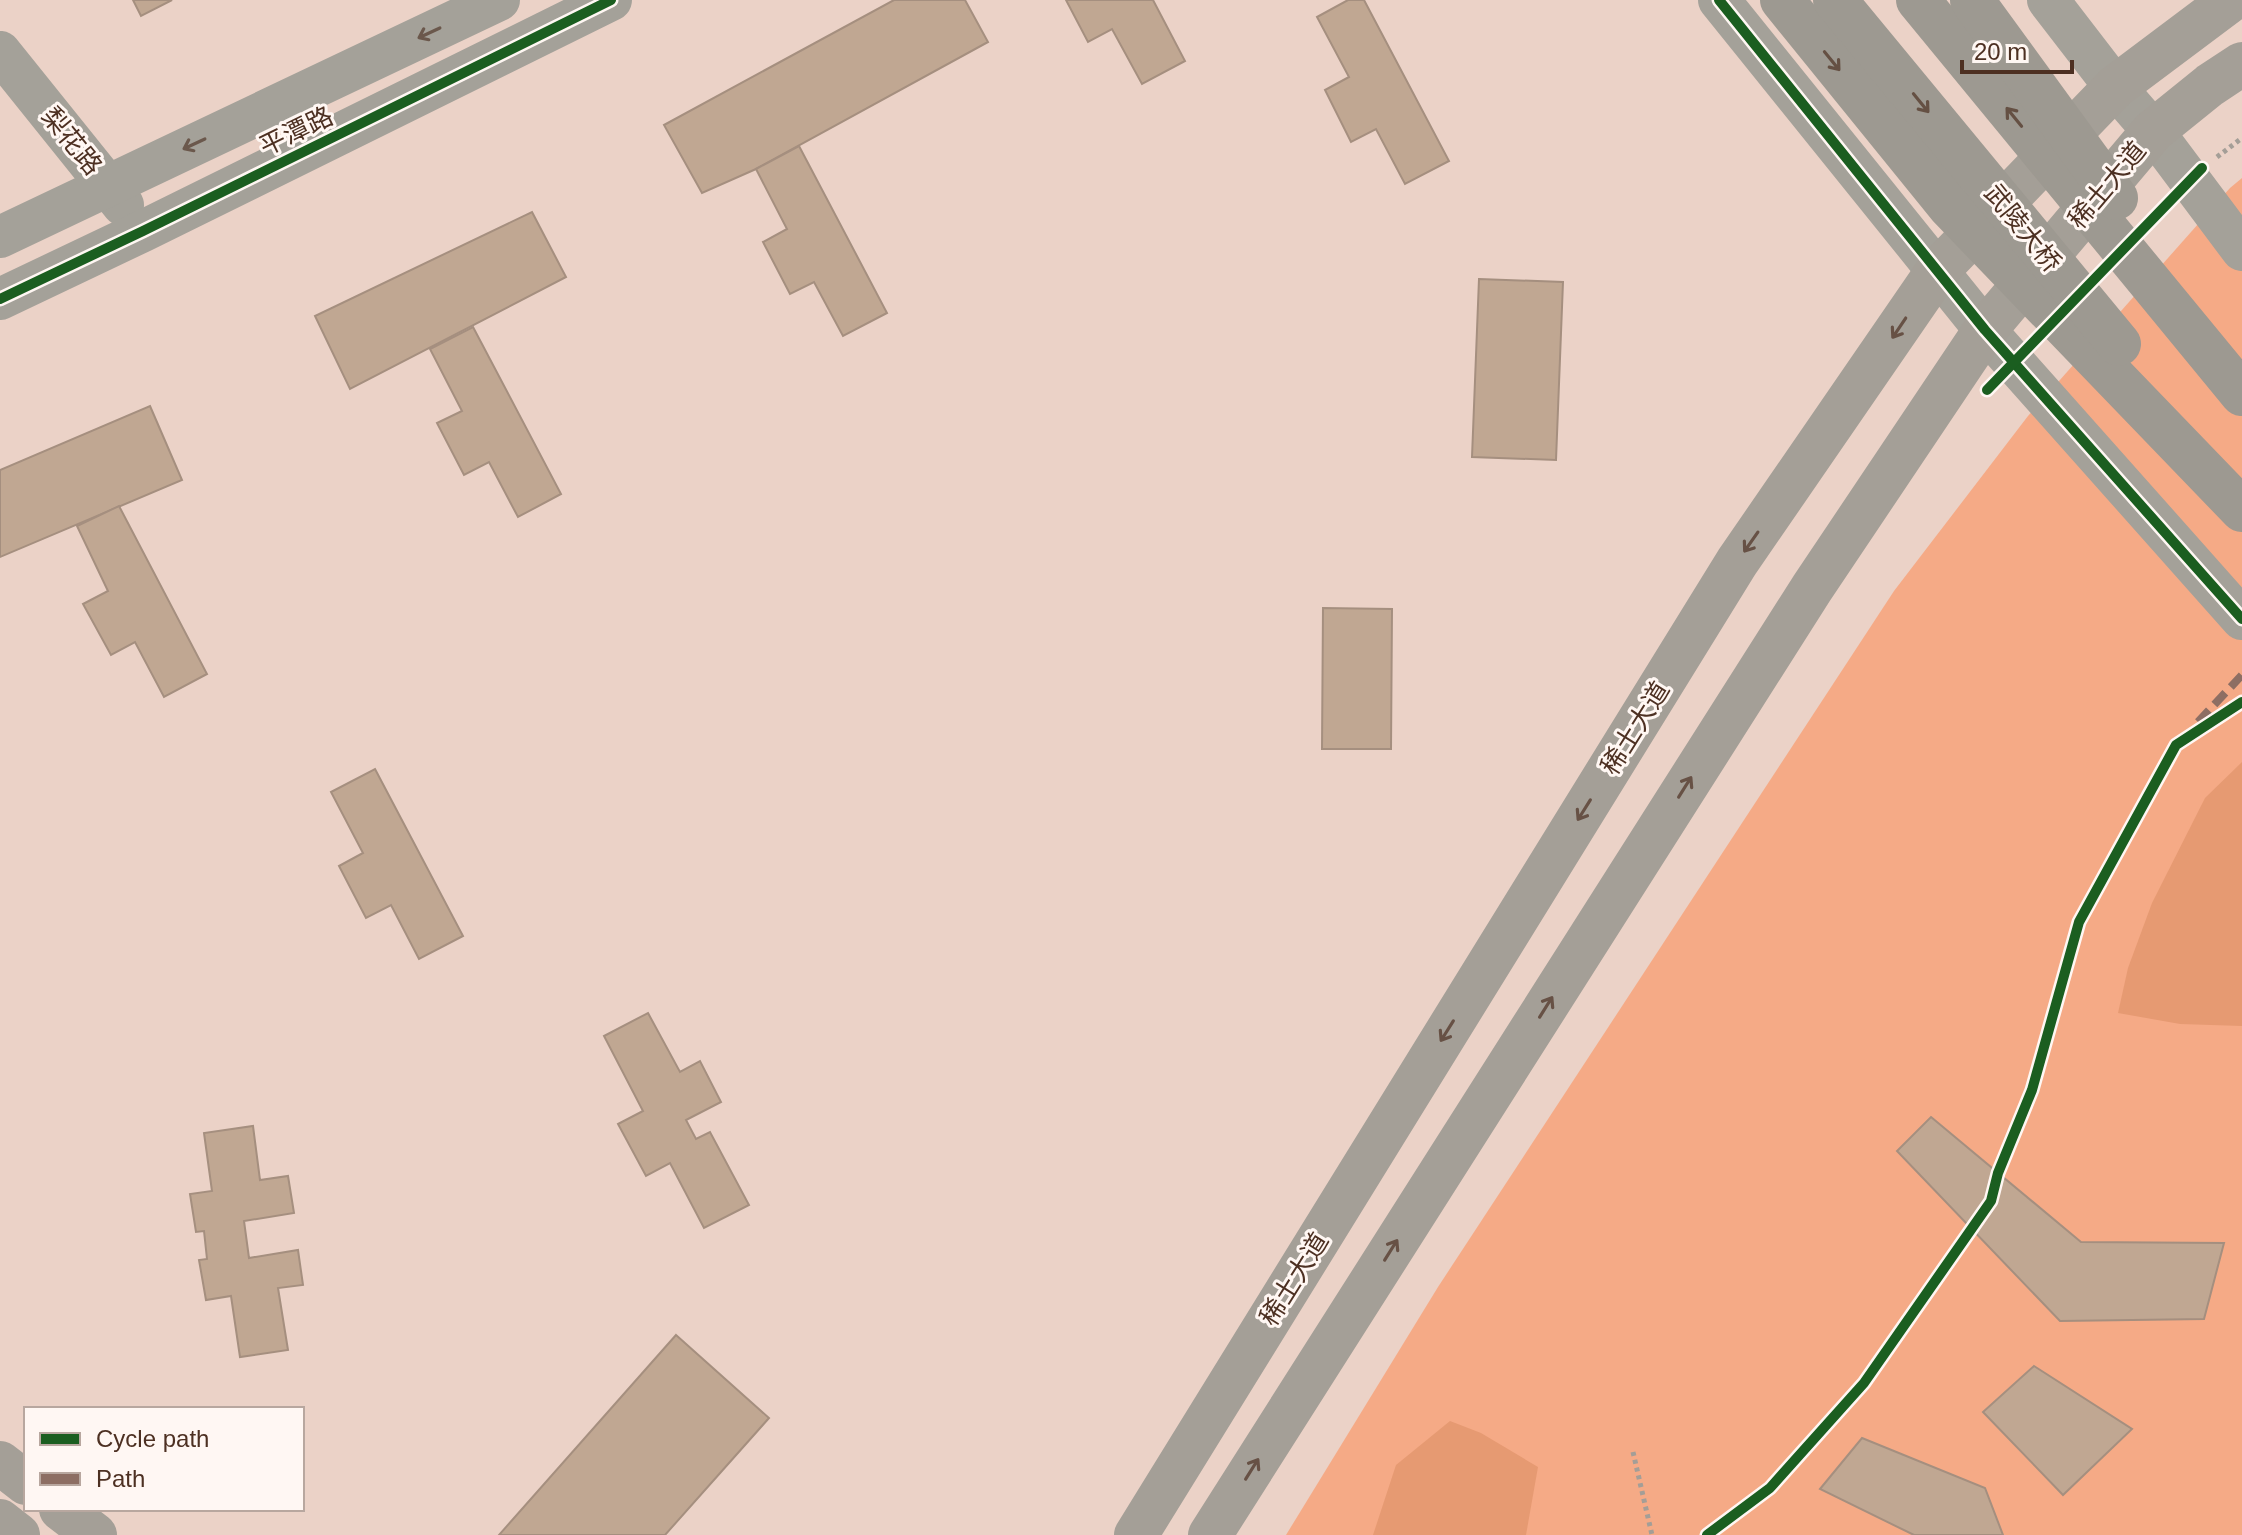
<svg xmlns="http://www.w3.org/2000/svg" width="2242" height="1535" viewBox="0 0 2242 1535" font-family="Arial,'Noto Sans SC',sans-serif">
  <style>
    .green { fill: #f5aa86 }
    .forest { fill: #e69a72 }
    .building { fill: #c0a792; stroke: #a58f7f; stroke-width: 2 }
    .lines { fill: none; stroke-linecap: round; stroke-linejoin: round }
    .path { stroke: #a49e97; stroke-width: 5; stroke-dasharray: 4 4; stroke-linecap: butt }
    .tertiary { stroke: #a4a199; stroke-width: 42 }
    .secondary { stroke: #a49f97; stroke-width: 44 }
    .primary-bridge { stroke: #9d9991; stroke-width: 44 }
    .quiet { stroke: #8d6e63; stroke-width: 8; stroke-dasharray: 16 8; stroke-linecap: butt }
    .cycleway-casing { stroke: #fff7f3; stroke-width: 15 }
    .cycleway { stroke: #1b5e20; stroke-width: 10 }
    .oneway { stroke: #6b584c }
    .oneway2 { stroke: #655043 }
    .oneway3 { stroke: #675145 }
    .labels { text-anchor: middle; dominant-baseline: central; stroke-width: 6; stroke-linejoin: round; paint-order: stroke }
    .street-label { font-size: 26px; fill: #4d3022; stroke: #fff7f3 }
  </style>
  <rect width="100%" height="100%" fill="#ebd2c7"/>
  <path class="green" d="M 2242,178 L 2242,1535 L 1286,1535 L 1438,1287 L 1894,591 L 2028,416 L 2230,188 Z"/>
  <g class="forest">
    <path d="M 2242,762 L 2242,1026 L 2180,1024 L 2118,1013 L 2128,968 L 2152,903 L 2205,798 Z"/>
    <path d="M 1450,1421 L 1481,1433 L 1538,1467 L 1526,1535 L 1373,1535 L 1396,1465 Z"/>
  </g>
  <g class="building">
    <path d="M 133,0 L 172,0 L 141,16 Z"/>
    <path d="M 894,0 L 965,0 L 988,42 L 756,169 L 702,193 L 664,125 Z"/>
    <path d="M 1066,0 L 1153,0 L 1185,61 L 1142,84 L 1112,29 L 1088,42 Z"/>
    <path d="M 1348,0 L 1364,0 L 1449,161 L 1405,184 L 1376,129 L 1351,142 L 1325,90 L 1349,77 L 1317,17 Z"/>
    <path d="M 799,146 L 887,313 L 843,336 L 814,282 L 790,294 L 763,242 L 787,229 L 756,169 Z"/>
    <path d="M 532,212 L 566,277 L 350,389 L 315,316 Z"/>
    <path d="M 1479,279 L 1563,282 L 1556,460 L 1472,457 Z"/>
    <path d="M 473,327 L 561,494 L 518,517 L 489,462 L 464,475 L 437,423 L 462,411 L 430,349 Z"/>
    <path d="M 150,406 L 182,480 L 0,557 L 0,470 Z"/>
    <path d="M 119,506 L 207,674 L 164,697 L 135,642 L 111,655 L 83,604 L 108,591 L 77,526 Z"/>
    <path d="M 1323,608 L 1392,609 L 1391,749 L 1322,749 Z"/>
    <path d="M 375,769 L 463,936 L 419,959 L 391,905 L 366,918 L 339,866 L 363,853 L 331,792 Z"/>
    <path d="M 648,1013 L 680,1072 L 700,1061 L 721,1102 L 686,1120 L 696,1139 L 710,1132 L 749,1205 L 704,1228 L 670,1163 L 646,1176 L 618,1124 L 643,1111 L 604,1036 Z"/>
    <path d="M 1931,1117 L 2081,1242 L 2224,1243 L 2204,1319 L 2060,1321 L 1897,1151 Z"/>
    <path d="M 253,1126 L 260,1180 L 288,1176 L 294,1213 L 244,1221 L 249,1258 L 298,1250 L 303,1285 L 278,1288 L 288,1350 L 240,1357 L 231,1296 L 206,1300 L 199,1260 L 207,1259 L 204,1231 L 196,1232 L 190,1194 L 212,1191 L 204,1133 Z"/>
    <path d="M 676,1335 L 769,1418 L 665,1535 L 499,1535 Z"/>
    <path d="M 2034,1366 L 2132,1429 L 2063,1495 L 1983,1412 Z"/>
    <path d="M 1862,1438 L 1985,1488 L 2003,1535 L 1914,1535 L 1820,1489 Z"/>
  </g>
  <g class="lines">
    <g class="path">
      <path d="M 2217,157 L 2242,138"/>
      <path d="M 1633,1452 L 1652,1535"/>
    </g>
    <g class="tertiary">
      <path d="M 1719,0 L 1985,330 L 2242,619"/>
      <path d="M 2048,0 L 2115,87 L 2153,131 L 2242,250"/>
      <path d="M 0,52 L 123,205"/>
      <path d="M 0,237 L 499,0"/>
      <path d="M 0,299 L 143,231 L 611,0"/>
    </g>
    <g class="secondary">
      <path d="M 0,1463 L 26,1483"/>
      <path d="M 61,1509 L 95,1535"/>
      <path d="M 0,1521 L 18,1535"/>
      <path d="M 1136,1535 L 1737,562 L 1938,270 L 2115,87 L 2231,0"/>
      <path d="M 1210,1535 L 1812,588 L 1985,330 L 2153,131 L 2210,85 L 2242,64"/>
    </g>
    <g class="primary-bridge">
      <path d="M 1782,0 L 1949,206 L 2242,510"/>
      <path d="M 1835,0 L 2119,344"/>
      <path d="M 1918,0 L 2242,394"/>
      <path d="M 1972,0 L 2116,198"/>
    </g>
    <path class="quiet" d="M 2198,722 L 2242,675"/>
    <defs>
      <g id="cycleway">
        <path d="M 1719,0 L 1985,330 L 2242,619"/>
        <path d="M 0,299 L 143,231 L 611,0"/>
        <path d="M 1987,390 L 2202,168"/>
        <path d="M 1707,1535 L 1770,1488 L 1864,1383 L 1991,1201 L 1998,1173 L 2032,1090 L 2079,922 L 2176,745 L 2242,702"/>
      </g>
    </defs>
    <use href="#cycleway" class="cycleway-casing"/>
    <use href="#cycleway" class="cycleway"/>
  </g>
  <defs><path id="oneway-shaft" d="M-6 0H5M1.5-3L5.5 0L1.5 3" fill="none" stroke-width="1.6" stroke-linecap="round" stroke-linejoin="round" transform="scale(2)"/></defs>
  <g class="oneway">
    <use href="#oneway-shaft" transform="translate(429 33) rotate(155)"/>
    <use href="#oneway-shaft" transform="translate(194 144) rotate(155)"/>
  </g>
  <g class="oneway2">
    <use href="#oneway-shaft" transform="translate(1832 61) rotate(51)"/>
    <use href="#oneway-shaft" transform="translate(1921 103) rotate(51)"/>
    <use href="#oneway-shaft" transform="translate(2014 117) rotate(-129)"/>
  </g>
  <g class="oneway3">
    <use href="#oneway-shaft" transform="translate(1899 328) rotate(124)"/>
    <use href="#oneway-shaft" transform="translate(1751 542) rotate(125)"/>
    <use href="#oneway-shaft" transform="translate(1685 787) rotate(-58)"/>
    <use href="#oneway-shaft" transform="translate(1584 810) rotate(122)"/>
    <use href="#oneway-shaft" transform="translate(1546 1007) rotate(-58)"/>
    <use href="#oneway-shaft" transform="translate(1447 1031) rotate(122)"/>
    <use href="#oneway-shaft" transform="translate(1391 1250) rotate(-58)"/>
    <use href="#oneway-shaft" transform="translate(1252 1469) rotate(-58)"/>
  </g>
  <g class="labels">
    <g class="street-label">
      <text transform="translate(296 131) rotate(-26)">平潭路</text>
      <text transform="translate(72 141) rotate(51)">梨花路</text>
      <text transform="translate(2107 185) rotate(-50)">稀土大道</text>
      <text transform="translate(2023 228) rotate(51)">武陵大桥</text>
      <text transform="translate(1635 728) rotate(-58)">稀土大道</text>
      <text transform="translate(1294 1279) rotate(-58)">稀土大道</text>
    </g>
  </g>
  <rect x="24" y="1407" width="280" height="104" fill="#fff7f3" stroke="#b8a79f" stroke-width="2"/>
  <rect x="40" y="1433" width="40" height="12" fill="#1b5e20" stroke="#b8a79f" stroke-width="2"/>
  <text x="96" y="1447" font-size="24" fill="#4d3022">Cycle path</text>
  <rect x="40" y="1473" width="40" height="12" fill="#8d6e63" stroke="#b8a79f" stroke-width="2"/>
  <text x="96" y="1487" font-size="24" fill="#4d3022">Path</text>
  <path d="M1962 60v12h110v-12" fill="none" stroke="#4d3022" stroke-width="4"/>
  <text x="1974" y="60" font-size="24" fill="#4d3022" stroke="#fff7f3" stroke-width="6" paint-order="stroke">20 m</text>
</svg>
